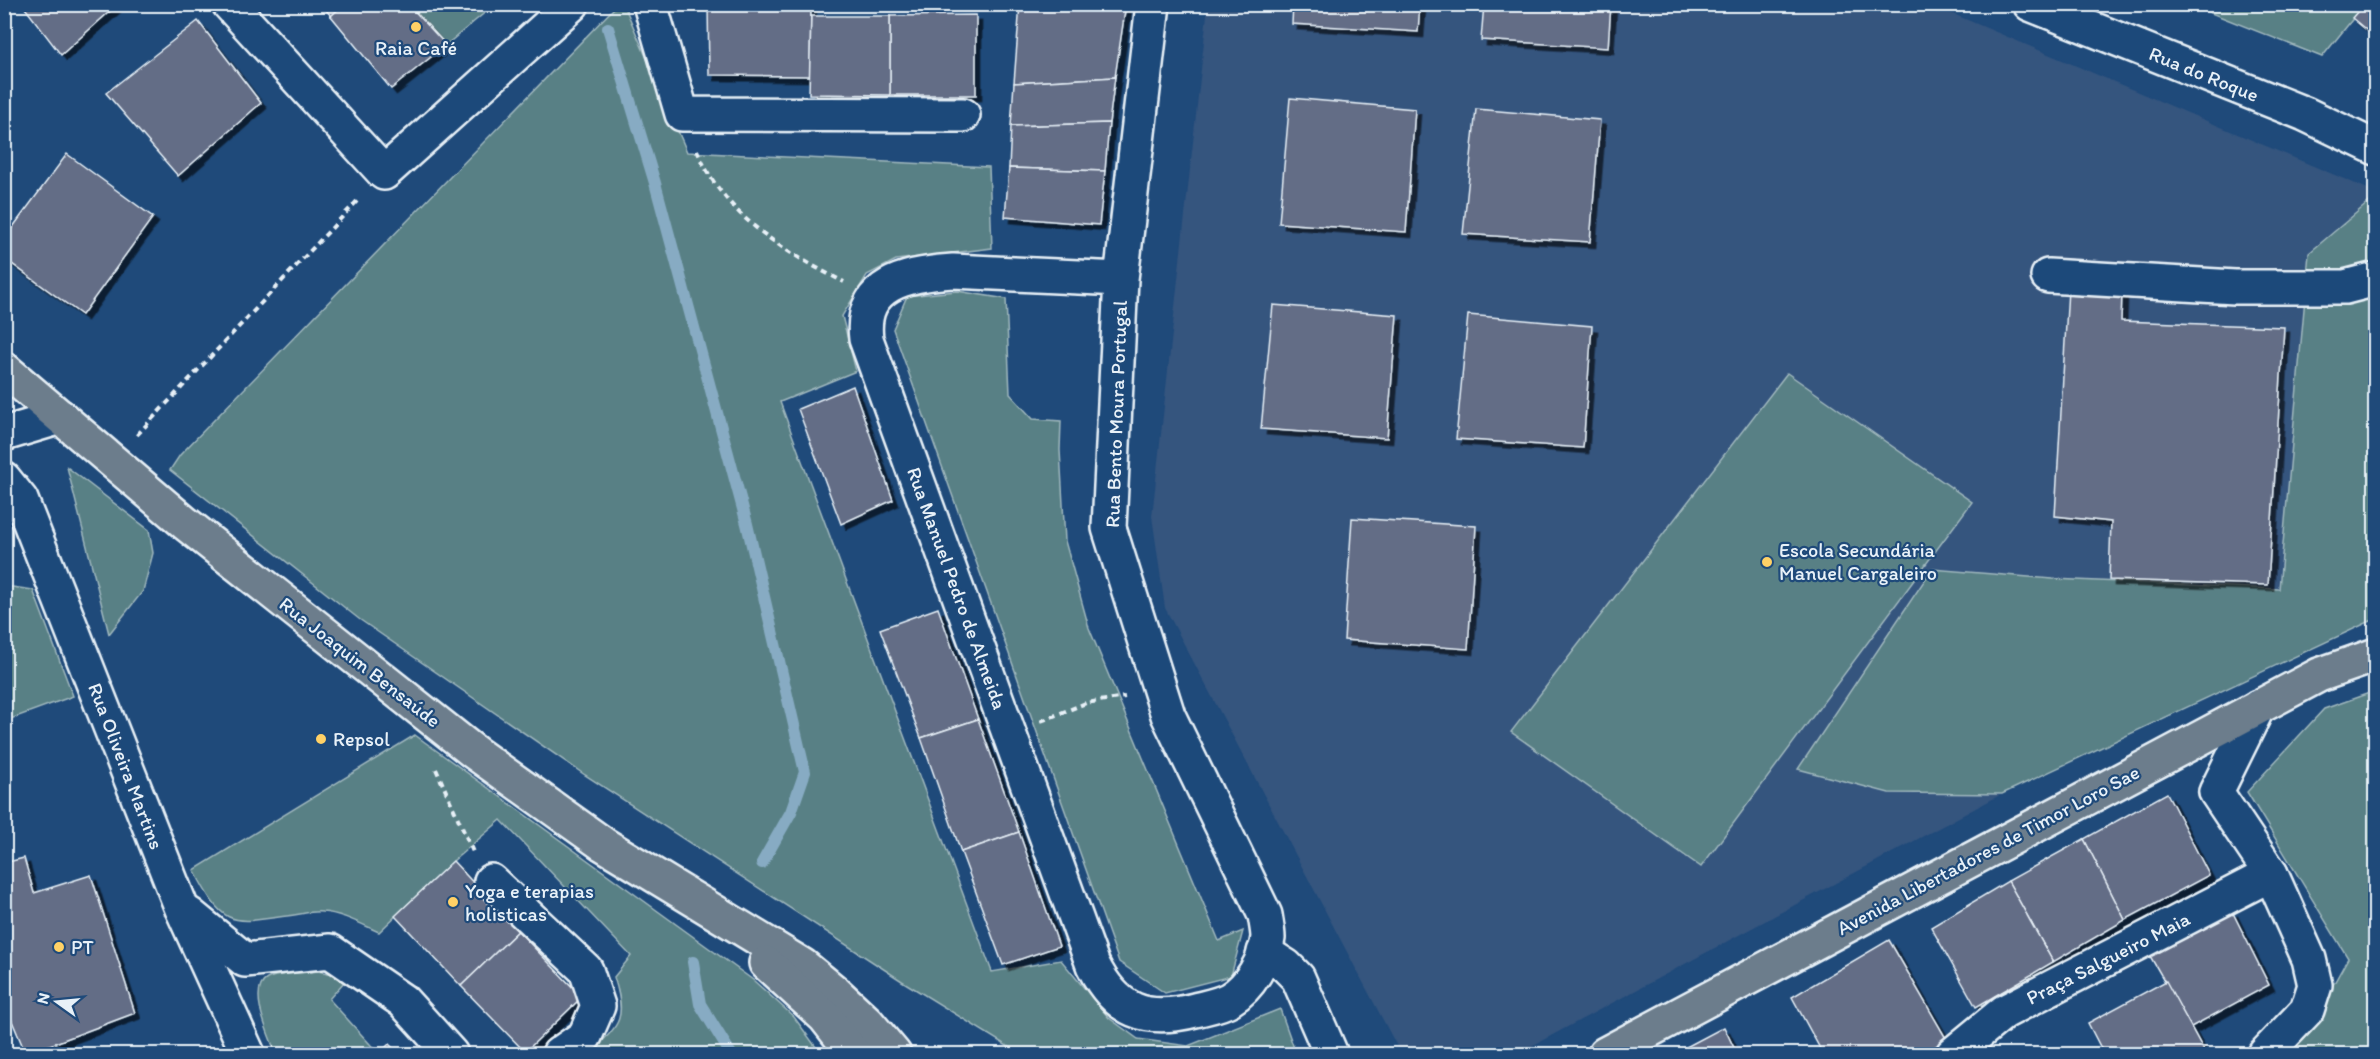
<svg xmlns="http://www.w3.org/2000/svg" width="2380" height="1059" viewBox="0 0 2380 1059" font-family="Itim,sans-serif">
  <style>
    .built { fill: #34547e }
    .green { fill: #598085; stroke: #a0b8be; stroke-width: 1.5 }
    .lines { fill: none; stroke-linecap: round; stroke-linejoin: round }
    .stream { stroke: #87abc3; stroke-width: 12 }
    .building { fill: #646d86; stroke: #e8f1f8; stroke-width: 1.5; filter: url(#shadow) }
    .minor-casing { stroke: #e8f1f8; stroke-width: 38 }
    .major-casing { stroke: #e8f1f8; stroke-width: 38 }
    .path { stroke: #e8f1f8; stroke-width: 4; stroke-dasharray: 6 4.5; stroke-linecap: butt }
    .minor { stroke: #1f4a7a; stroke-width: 33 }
    .major { stroke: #6c7d8c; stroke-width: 33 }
    .poi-dot { fill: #ffd166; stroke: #1f4a7a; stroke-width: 2 }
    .labels { text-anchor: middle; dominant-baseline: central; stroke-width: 4.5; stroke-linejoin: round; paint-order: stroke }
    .poi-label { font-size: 20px; fill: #e8f1f8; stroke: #1f4a7a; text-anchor: start }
    .street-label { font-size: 20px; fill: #e8f1f8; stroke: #1f4a7a }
  </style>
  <defs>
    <filter id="shadow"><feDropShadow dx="5.5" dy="5.5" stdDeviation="0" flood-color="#0009"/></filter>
  </defs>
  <rect width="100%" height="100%" fill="#1f4a7a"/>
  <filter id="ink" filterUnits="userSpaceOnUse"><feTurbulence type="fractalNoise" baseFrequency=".0167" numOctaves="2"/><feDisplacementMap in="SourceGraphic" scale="12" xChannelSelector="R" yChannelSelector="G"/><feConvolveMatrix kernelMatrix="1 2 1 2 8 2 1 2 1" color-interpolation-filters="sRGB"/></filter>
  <g filter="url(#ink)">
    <path class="built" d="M 1208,5 L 1932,5 L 2375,192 L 2375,619 L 2002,794 L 1517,1054 L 1401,1054 L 1165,608 L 1152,516 Z"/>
    <g class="green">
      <path d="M 410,5 L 494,5 L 446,45 Z"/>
      <path d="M 617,5 L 624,5 L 687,152 L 989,167 L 992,248 L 896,260 L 867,275 L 842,316 L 856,371 L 780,402 L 992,972 L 1061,960 L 1109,1018 L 1138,1039 L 1188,1046 L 1280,1009 L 1296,1054 L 1020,1054 L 902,981 L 585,775 L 359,619 L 170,470 L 180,455 Z"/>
      <path d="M 2191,5 L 2364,5 L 2322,57 Z"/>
      <path d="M 2375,197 L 2375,619 L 2002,794 L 1889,793 L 1798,769 L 1932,569 L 2053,579 L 2279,589 L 2309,253 Z"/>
      <path d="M 957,291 L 1006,299 L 1010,394 L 1033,419 L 1061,421 L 1060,450 L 1065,541 L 1089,628 L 1219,941 L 1243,931 L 1231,976 L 1165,993 L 1119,962 L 893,329 L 907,296 Z"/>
      <path d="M 1787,373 L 1972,502 L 1701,867 L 1511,732 Z"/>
      <path d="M 67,467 L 149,530 L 153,553 L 143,591 L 109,634 Z"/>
      <path d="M 5,586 L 33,590 L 73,696 L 5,721 Z"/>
      <path d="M 2375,691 L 2375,1054 L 2279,1054 L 2318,1012 L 2348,958 L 2247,792 L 2324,709 Z"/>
      <path d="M 415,735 L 753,980 L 794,1017 L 821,1054 L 589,1054 C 619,1025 628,1021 614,977 L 631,956 L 501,820 L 453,861 L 379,932 C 361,924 341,913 322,912 C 313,911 302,914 294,915 C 232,923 225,931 194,870 Z"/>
      <path d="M 318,971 L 333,974 L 345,981 L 329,999 L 379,1054 L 276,1054 C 270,1037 247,990 267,979 C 277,973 305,973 318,971 Z"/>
    </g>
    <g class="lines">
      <g class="stream">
        <path d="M 608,28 L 655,183 L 747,524 L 805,772 L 791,812 L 762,863"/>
        <path d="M 693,962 L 700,1004 L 731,1054"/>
      </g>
    </g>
    <g class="building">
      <path d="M 22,4 L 118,4 L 61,55 Z"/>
      <path d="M 321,4 L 344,4 L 331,16 Z"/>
      <path d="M 344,4 L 408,4 L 446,45 L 391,89 L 331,16 Z"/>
      <path d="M 708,4 L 811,4 L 810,76 L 709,75 Z"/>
      <path d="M 1020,4 L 1126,4 L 1115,77 L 1014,83 Z"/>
      <path d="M 1293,4 L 1420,4 L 1418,32 L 1292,24 Z"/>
      <path d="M 1484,4 L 1611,4 L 1608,48 L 1481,40 Z"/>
      <path d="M 2364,4 L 2376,4 L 2376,38 L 2352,18 Z"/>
      <path d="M 976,15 L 976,95 L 890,95 L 890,16 Z"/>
      <path d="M 811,16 L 890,16 L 890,95 L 809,94 Z"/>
      <path d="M 198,21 L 261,103 L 178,176 L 106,93 Z"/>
      <path d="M 1115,77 L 1109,123 L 1011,126 L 1014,83 Z"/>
      <path d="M 1290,98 L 1415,109 L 1406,232 L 1279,223 Z"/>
      <path d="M 1476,109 L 1600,120 L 1590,242 L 1463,234 Z"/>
      <path d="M 1109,123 L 1105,171 L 1009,168 L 1011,126 Z"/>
      <path d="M 67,154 L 153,217 L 82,315 L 4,258 L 4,239 Z"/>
      <path d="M 1009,168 L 1105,171 L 1099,225 L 1005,217 Z"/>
      <path d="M 2068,289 L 2122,292 L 2121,321 L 2284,327 L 2268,585 L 2109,580 L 2111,522 L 2055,516 Z"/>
      <path d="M 1273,305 L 1397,315 L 1387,438 L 1261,429 Z"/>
      <path d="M 1468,315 L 1592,326 L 1583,448 L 1456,439 Z"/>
      <path d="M 853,386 L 893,500 L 841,524 L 798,409 Z"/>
      <path d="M 1352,518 L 1476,526 L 1468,649 L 1344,640 Z"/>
      <path d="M 938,608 L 978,719 L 921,738 L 880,629 Z"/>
      <path d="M 978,719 L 1019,832 L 961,852 L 921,738 Z"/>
      <path d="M 2167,793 L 2209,875 L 2125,920 L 2084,839 Z"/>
      <path d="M 1019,832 L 1059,946 L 1003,965 L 961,852 Z"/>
      <path d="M 2084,839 L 2125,920 L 2053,962 L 2008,881 Z"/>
      <path d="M 24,858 L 34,893 L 91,875 L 135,1013 L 26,1054 L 4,1002 L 4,863 Z"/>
      <path d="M 453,861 L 518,931 L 461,986 L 395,916 Z"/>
      <path d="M 2008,881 L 2053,962 L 1976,1007 L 1931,927 Z"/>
      <path d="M 2232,911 L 2269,985 L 2191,1027 L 2150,956 Z"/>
      <path d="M 518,931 L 582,997 L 525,1052 L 461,986 Z"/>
      <path d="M 1889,940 L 1947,1040 L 1922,1054 L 1823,1054 L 1792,997 Z"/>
      <path d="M 2166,981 L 2204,1051 L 2197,1054 L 2104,1054 L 2088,1023 Z"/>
      <path d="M 1724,1027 L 1737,1054 L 1673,1054 Z"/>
      <path d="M 389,1044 L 399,1054 L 379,1054 Z"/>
    </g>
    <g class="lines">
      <defs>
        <g id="minor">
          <path d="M 229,4 L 384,173 L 572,4"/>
          <path d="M 650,4 L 682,114 L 963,115"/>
          <path d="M 2030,4 L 2305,114 L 2376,148"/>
          <path d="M 2048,276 L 2235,287 L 2345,287 L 2376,279"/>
          <path d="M 1121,279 L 953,271 C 907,274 859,283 866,339 L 1093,965 C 1116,1011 1145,1023 1195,1010 C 1206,1007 1220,1005 1230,999 C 1250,987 1265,961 1268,938 C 1268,931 1266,922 1265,915 L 1168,715 L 1109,528 L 1121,279 L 1153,4"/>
          <path d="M 4,434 L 61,417"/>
          <path d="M 4,479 L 21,500 L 182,909 L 248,1054"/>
          <path d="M 2258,707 L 2216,792 L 2271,874 L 2309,959 L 2315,985 L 2307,1010 L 2265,1054"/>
          <path d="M 491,881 L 586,970 L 598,1006 L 585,1036 L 559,1054"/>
          <path d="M 189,914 L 245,960 L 330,951 L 403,1001 L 451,1054"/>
          <path d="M 1264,952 L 1286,966 L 1298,978 L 1331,1054"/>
          <path d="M 1953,1054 L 2004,1012 L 2271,874"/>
        </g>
        <g id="major">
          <path d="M 4,369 L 185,523 L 474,752 L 603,844 L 802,965 L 836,993 L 867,1022 L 894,1054"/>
          <path d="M 766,963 L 825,1017 L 854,1054"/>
          <path d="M 1605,1054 L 2319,675 L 2376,655"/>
        </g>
      </defs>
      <use href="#minor" class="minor-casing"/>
      <use href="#major" class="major-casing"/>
      <g class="path">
        <path d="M 697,150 C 723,215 784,252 844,282"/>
        <path d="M 137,435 L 360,198"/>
        <path d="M 1041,721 L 1086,703 L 1125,697"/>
        <path d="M 436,769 L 473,852"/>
      </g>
      <use href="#minor" class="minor"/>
      <use href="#major" class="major"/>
    </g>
  </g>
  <g class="poi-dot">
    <circle cx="416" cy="27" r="6"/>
    <circle cx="1767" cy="562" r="6"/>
    <circle cx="321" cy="739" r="6"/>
    <circle cx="453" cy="902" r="6"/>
    <circle cx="59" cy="947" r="6"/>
  </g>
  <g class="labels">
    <g class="poi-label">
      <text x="416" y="48" text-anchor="middle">Raia Café</text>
      <text x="1779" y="550">Escola Secundária<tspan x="1779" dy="23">Manuel Cargaleiro</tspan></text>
      <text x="333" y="739">Repsol</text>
      <text x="465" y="891">Yoga e terapias<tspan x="465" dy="23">holisticas</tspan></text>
      <text x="71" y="947">PT</text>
    </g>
    <g class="street-label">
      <text transform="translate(2204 74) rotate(22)">Rua do Roque</text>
      <text transform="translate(1116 414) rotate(-88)">Rua Bento Moura Portugal</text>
      <text transform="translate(957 588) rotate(70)">Rua Manuel Pedro de Almeida</text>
      <text transform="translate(360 662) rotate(38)">Rua Joaquim Bensaúde</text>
      <text transform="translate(126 766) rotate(69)">Rua Oliveira Martins</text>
      <text transform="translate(1988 850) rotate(-28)">Avenida Libertadores de Timor Loro Sae</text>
      <text transform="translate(2108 958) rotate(-27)">Praça Salgueiro Maia</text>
    </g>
  </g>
  <rect width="2380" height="1059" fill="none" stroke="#1f4a7a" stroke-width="24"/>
  <rect x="12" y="12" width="2356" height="1035" fill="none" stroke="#e8f1f8" stroke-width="2" filter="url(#ink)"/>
  <g transform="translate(57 1002) rotate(285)" stroke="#1f4a7a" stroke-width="4.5" paint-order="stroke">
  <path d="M0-4.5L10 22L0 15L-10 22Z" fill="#e8f1f8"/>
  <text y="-9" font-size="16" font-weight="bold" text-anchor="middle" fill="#e8f1f8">N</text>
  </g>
</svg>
